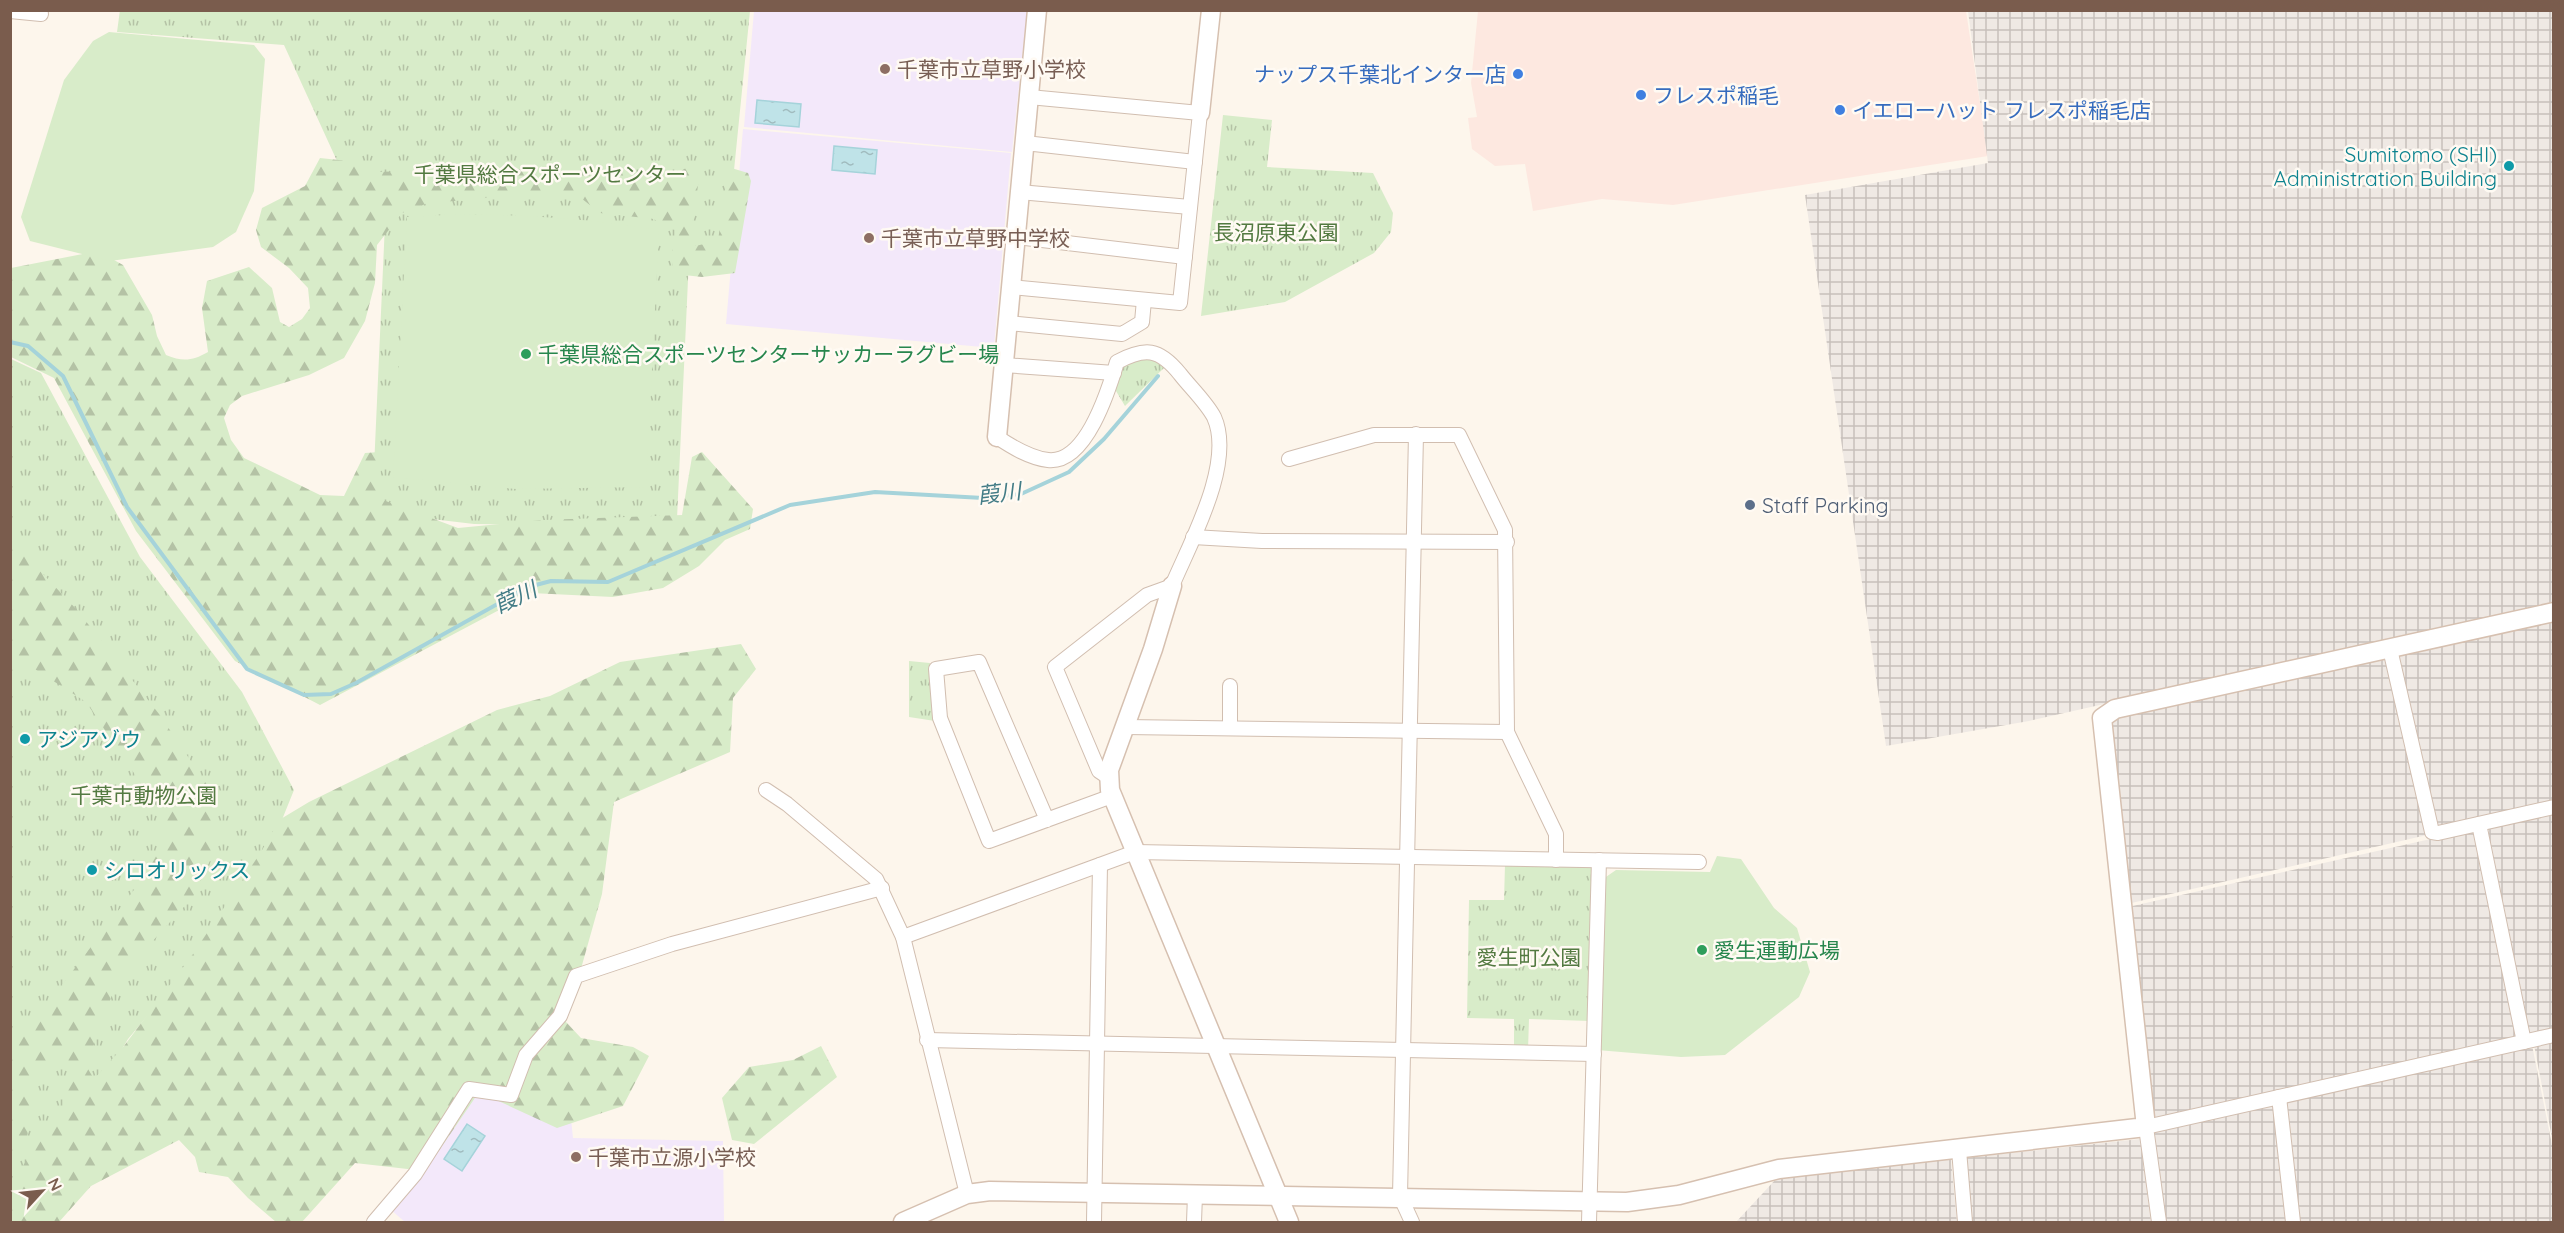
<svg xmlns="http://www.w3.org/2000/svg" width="2564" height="1233" viewBox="0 0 2564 1233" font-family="Quicksand,'Noto Sans JP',sans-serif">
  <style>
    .commercial { fill: #fde8e0 }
    .industrial { fill: url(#industrial-grid) }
    .education { fill: #f3e8fa }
    .grass { fill: url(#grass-tufts) }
    .forest { fill: url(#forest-firs) }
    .pitch { fill: #d8ecc9 }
    .water { fill: url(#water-ripples); stroke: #a5d3da; stroke-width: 1.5 }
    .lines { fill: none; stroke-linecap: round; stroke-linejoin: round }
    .stream { stroke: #a5d3da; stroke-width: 4 }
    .street-casing { stroke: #d1beb0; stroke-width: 16 }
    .secondary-casing { stroke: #d6c0b0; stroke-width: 21 }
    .street { stroke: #fff; stroke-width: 14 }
    .secondary { stroke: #fff; stroke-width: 18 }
    .education-dot { fill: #8d6e63; stroke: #fffaf3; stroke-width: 2 }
    .shop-dot { fill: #3f7fe0; stroke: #fffaf3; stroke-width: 2 }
    .culture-dot { fill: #0f9aa8; stroke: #fffaf3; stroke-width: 2 }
    .leisure-dot { fill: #2e9e5b; stroke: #fffaf3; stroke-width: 2 }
    .service-dot { fill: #5c6f8a; stroke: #fffaf3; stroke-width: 2 }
    .labels { text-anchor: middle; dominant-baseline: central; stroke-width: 5; stroke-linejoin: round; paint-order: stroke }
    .education-label { font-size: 21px; fill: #785e54; stroke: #fffaf3; text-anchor: start }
    .shop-label { font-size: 21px; fill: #366cbe; stroke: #fffaf3; text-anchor: start }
    .culture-label { font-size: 21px; fill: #0d838f; stroke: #fffaf3; text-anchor: start }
    .park-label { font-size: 21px; fill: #537a41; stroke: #fffaf3 }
    .leisure-label { font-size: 21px; fill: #27864d; stroke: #fffaf3; text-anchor: start }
    .service-label { font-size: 21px; fill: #4e5e75; stroke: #fffaf3; text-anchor: start }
    .water-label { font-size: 22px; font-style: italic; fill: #437c86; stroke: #fffaf3 }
  </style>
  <defs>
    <pattern id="industrial-grid" width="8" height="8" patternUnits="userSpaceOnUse" patternTransform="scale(1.5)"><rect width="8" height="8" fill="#efe9e4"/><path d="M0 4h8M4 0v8" fill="none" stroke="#c7c0bb"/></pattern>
    <pattern id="grass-tufts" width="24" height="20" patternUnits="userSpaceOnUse" patternTransform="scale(1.5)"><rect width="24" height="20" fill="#d8ecc9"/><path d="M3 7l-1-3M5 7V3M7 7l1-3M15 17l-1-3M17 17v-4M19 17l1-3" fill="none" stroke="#b4c2a5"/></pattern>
    <pattern id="forest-firs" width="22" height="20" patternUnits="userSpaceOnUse" patternTransform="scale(1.5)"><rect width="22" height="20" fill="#d8ecc9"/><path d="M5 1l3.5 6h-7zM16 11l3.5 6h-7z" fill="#b4c2a5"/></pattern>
    <pattern id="water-ripples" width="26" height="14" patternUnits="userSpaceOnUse" patternTransform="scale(1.5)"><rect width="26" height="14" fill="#bfe3e8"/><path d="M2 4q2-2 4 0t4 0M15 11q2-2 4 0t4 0" fill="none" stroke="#a0bbbe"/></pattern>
  </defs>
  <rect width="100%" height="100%" fill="#fdf6ec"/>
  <path class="commercial" d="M 1478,11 L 1966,11 L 1988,156 L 1673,205 L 1602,199 L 1533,211 L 1525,164 L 1495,166 L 1472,149 L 1468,118 L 1477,117 L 1471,83 Z"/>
  <g class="industrial">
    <path d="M 1968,11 L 2553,11 L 2553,603 L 2029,721 L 1886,746 L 1805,195 L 1988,163 Z"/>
    <path d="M 2553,621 L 2553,803 L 2436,828 L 2397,656 Z"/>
    <path d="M 2385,657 L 2427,835 L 2127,904 L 2107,729 L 2120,716 Z"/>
    <path d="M 2553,813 L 2553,1031 L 2527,1037 L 2485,829 Z"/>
    <path d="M 2475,829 L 2519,1037 L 2150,1121 L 2128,907 Z"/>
    <path d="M 2553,1041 L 2553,1143 L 2534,1045 Z"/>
    <path d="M 2532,1045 L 2553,1150 L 2553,1222 L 2300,1222 L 2285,1099 Z"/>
    <path d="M 2276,1102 L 2289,1222 L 2162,1222 L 2151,1130 Z"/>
    <path d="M 2140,1139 L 2151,1222 L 1969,1222 L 1964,1158 Z"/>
    <path d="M 1951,1159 L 1957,1222 L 1736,1222 L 1776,1179 Z"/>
  </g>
  <g class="education">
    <path d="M 754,11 L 1027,11 L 1012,152 L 744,127 Z"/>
    <path d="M 743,129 L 1011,153 L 994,348 L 726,324 Z"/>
    <path d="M 476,1092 L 569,1100 L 573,1138 L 723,1141 L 724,1222 L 405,1222 L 391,1210 Z"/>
  </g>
  <g class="grass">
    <path d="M 120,10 L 750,11 L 725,260 L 689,258 L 677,519 L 664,526 L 474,524 L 372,512 L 387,179 L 343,174 L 284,45 L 117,32 Z"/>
    <path d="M 1223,115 L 1272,120 L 1267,167 L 1373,173 L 1393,213 L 1391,232 L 1374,253 L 1285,302 L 1201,316 Z"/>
    <path d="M 1138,356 L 1154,357 L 1167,365 L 1125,406 L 1113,386 L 1118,371 Z"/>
    <path d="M 11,359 L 41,373 L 140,557 L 242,692 L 294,790 L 271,847 L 211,940 L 128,1039 L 22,1218 L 11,1222 Z"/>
    <path d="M 909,661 L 930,663 L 935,721 L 909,717 Z"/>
    <path d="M 1505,865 L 1592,867 L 1590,1021 L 1529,1019 L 1528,1050 L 1514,1049 L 1514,1019 L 1467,1018 L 1469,900 L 1504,900 Z"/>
  </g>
  <g class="forest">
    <path d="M 320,158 L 348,161 L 370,172 L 612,167 L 662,182 L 686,168 L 699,179 L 691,232 L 695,246 L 718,241 L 728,167 L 748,173 L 751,181 L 735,273 L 702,277 L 675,274 L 671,258 L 676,230 L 664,227 L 654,219 L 600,213 L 581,198 L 513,191 L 481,199 L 428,203 L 402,213 L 377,245 L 375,283 L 365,321 L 344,358 L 309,375 L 242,396 L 230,405 L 224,418 L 231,440 L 244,458 L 320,495 L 344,496 L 365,453 L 379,452 L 383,500 L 458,528 L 543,520 L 682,515 L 692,457 L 702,452 L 753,509 L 750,529 L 725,540 L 699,566 L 663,588 L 613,597 L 531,593 L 320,705 L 235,661 L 136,531 L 54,378 L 11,357 L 11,268 L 98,251 L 123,265 L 152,315 L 157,336 L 166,355 C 183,362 192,361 208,352 L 202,308 L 207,281 L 249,267 L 272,288 L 280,322 L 289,327 L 302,319 L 310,308 L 308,288 L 289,268 L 261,247 L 256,230 L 262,208 L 305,186 Z"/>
    <path d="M 11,540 L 77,610 L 159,714 L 216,798 L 215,850 L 193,897 L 117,980 L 99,1033 L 85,1064 L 94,1079 L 124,1046 L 193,954 L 261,852 L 279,820 L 309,802 L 497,710 L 550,696 L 620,662 L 741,644 L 756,669 L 733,698 L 730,752 L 614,802 L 602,894 L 566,1022 L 581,1038 L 633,1047 L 649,1056 L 623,1106 L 557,1128 L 479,1092 L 425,1171 L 355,1163 L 302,1222 L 276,1222 L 248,1198 L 228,1177 L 199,1172 L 195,1157 L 179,1140 L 91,1186 L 59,1222 L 11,1222 L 11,1187 L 39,1138 L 62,1108 L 75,1069 L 58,1048 L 35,1085 L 26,1144 L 12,1151 L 10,1054 L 149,870 L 167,822 L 86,702 L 30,666 L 11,674 Z"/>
    <path d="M 821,1046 L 837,1077 L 754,1144 L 732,1140 L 722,1098 L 749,1067 L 793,1060 Z"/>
  </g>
  <g class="pitch">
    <path d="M 109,32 L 254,45 L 265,59 L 254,191 L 236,232 L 213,247 L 110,261 L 30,241 L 21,217 L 64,80 L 93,41 Z"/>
    <path d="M 462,214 C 529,215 593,219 659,230 L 646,487 L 516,489 L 393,477 L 407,217 Z"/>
    <path d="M 1717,856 L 1741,859 L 1774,908 L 1797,928 L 1810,972 L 1799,997 L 1725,1055 L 1681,1057 L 1597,1050 L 1603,879 L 1616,870 L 1710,872 Z"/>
  </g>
  <g class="water">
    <path d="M 757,100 L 801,104 L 799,127 L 755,123 Z"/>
    <path d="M 834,146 L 877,150 L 875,174 L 832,170 Z"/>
    <path d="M 467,1124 L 485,1136 L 462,1171 L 444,1159 Z"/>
  </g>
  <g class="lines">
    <path class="stream" d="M 10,342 L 28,346 L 63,376 L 127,507 L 247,669 L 304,695 L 331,694 L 356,683 L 528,587 L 551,581 L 608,582 L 790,505 L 875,492 L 983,498 L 1021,494 L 1069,472 L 1104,439 L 1158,376"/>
    <defs>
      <g id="street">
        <path d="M 10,11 L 41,14"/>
        <path d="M 1025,143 L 1195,162"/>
        <path d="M 1019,192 L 1190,207"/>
        <path d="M 1016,237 L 1185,257"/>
        <path d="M 1010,287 L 1180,303 L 1200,113 L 1029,97"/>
        <path d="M 1008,323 L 1122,334 L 1142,322 L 1144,300"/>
        <path d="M 1004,365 L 1114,373"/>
        <path d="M 997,437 C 1012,447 1030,458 1048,460 C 1086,464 1109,389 1117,362 C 1145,347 1159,348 1180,374 C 1190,387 1206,402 1214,417 C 1235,463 1190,543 1172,586 L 1147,595 L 1055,667 L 1099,771 L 1108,777"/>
        <path d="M 1289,459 L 1374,435 L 1459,435 L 1505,530 L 1507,732 L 1556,834 L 1556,860"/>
        <path d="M 1193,537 L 1262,541 L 1507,542"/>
        <path d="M 2390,649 L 2432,832 L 2438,833 L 2554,807"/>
        <path d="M 1230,686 L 1230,728"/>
        <path d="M 1125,727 L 1507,732"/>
        <path d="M 766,790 L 787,804 L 876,879 L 903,937 L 967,1194"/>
        <path d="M 1047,820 L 979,662 L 936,669 L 940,718 L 989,841 L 1112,796"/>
        <path d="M 2479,824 L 2524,1042"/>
        <path d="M 903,937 L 1135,852 L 1699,862"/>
        <path d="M 927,1040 L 1594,1054"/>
        <path d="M 2279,1097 L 2293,1222"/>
        <path d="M 1959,1150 L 1965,1222"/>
        <path d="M 374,1222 L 415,1174 L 469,1089 L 511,1095 L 526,1055 L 560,1016 L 576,976 L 672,944 L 882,888"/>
        <path d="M 1094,1222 L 1100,865"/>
        <path d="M 1194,1222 L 1195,1195"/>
        <path d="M 1412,1222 L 1400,1196 L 1416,434"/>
        <path d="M 1589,1222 L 1599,860"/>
        <path d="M 2159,1222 L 2146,1127 L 2554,1035"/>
      </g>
      <g id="secondary">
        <path d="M 1200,113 L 1211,10"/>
        <path d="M 997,437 L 1037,10"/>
        <path d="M 1172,586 L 1153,649 L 1109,770 L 1110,790 L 1289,1222"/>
        <path d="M 903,1222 L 967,1194 L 990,1191 L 1627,1202 L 1679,1195 L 1779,1169 L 2146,1127 L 2102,718 L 2115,709 L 2554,612"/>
      </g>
    </defs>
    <use href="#street" class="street-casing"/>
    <use href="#secondary" class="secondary-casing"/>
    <use href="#street" class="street"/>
    <use href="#secondary" class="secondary"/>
  </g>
  <g class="education-dot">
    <circle cx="885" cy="69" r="6"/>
    <circle cx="869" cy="238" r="6"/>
    <circle cx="576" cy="1157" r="6"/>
  </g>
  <g class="shop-dot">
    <circle cx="1518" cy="74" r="6"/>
    <circle cx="1641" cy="95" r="6"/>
    <circle cx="1840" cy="110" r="6"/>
  </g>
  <g class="culture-dot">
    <circle cx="2509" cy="166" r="6"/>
    <circle cx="25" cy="739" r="6"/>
    <circle cx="92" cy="870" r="6"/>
  </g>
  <g class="leisure-dot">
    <circle cx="526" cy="354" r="6"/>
    <circle cx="1702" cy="950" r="6"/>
  </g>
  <circle class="service-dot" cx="1750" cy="505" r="6"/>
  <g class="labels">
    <g class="education-label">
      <text x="897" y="69">千葉市立草野小学校</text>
      <text x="881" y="238">千葉市立草野中学校</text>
      <text x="588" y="1157">千葉市立源小学校</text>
    </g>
    <g class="shop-label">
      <text x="1506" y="74" text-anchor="end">ナップス千葉北インター店</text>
      <text x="1653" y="95">フレスポ稲毛</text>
      <text x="1852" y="110">イエローハット フレスポ稲毛店</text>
    </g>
    <g class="culture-label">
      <text x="2497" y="154" text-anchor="end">Sumitomo (SHI)<tspan x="2497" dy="24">Administration Building</tspan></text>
      <text x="37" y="739">アジアゾウ</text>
      <text x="104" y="870">シロオリックス</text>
    </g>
    <g class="park-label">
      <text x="550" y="174">千葉県総合スポーツセンター</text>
      <text x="1276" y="232">長沼原東公園</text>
      <text x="144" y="795">千葉市動物公園</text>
      <text x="1529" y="957">愛生町公園</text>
    </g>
    <g class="leisure-label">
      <text x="538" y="354">千葉県総合スポーツセンターサッカーラグビー場</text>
      <text x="1714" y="950">愛生運動広場</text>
    </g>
    <g class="service-label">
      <text x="1762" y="505">Staff Parking</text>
    </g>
    <g class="water-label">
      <text transform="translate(999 493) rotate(-7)">葭川</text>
      <text transform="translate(515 597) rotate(-25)">葭川</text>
    </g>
  </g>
  <rect width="2564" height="1233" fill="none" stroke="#7a5c4d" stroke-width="24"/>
  <g transform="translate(42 1191) rotate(63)" stroke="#fffaf3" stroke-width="4.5" paint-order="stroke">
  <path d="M0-4.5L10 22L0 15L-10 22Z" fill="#7a5c4d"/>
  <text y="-9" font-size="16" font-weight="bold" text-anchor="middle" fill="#7a5c4d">N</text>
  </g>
</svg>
